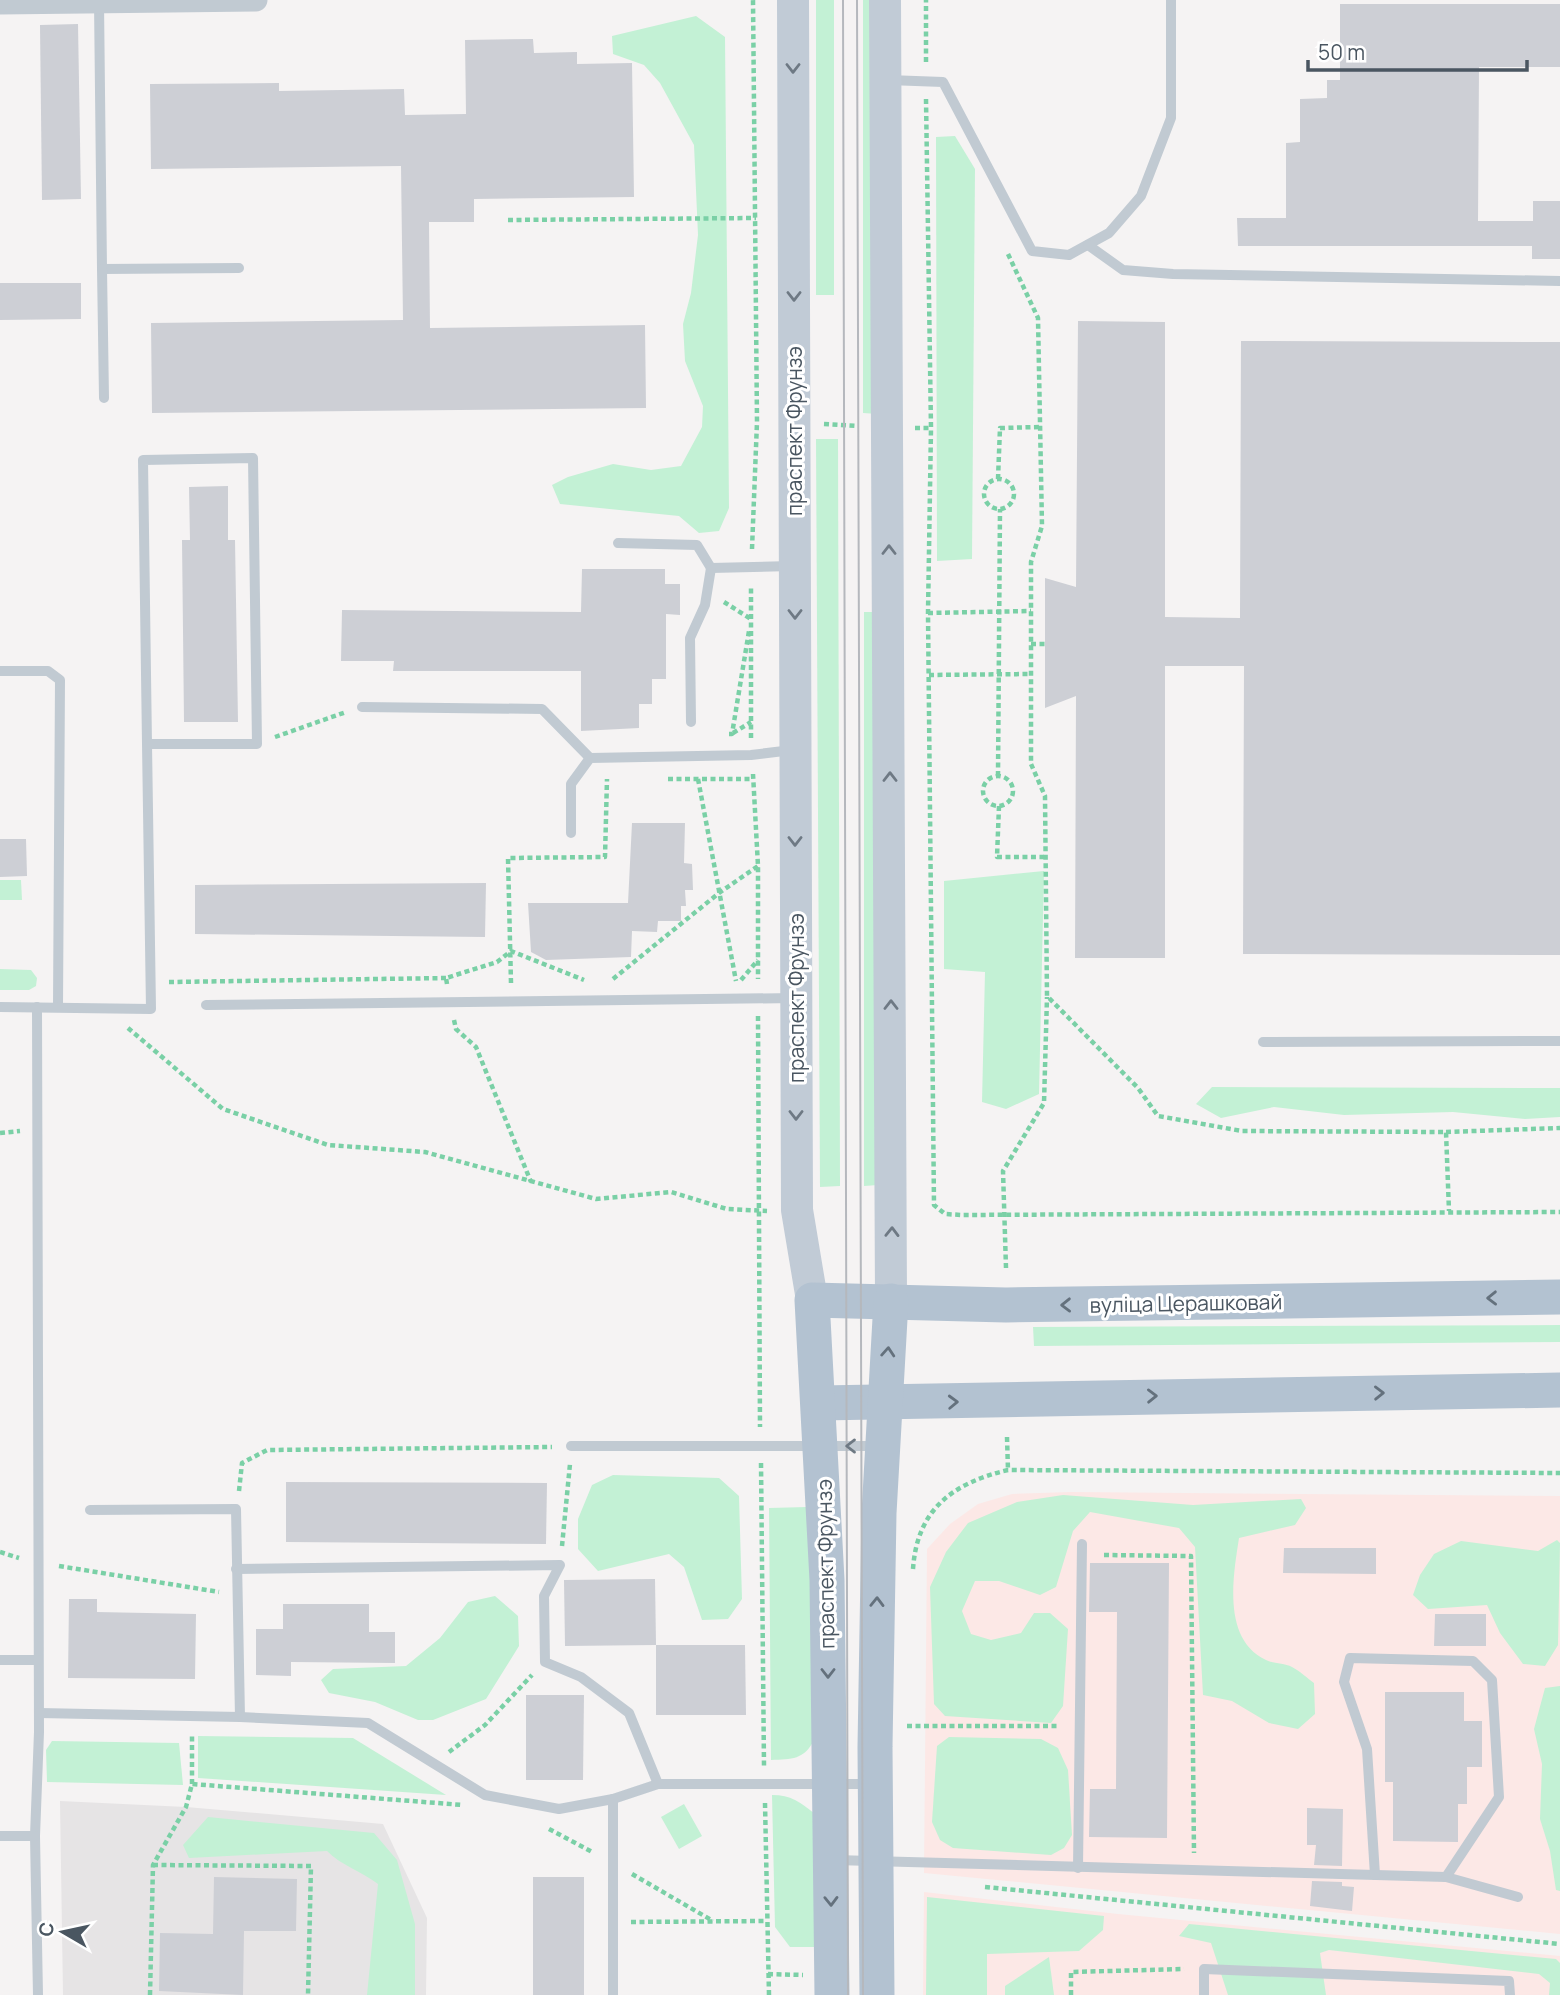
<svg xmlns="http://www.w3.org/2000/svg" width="1560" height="1995" viewBox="0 0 1560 1995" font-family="Manrope,sans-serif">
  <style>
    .education { fill: #e6e4e5 }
    .medical { fill: #fce8e6 }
    .green { fill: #c3f1d5 }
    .building { fill: #cdcfd5 }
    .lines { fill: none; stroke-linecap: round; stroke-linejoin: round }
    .path { stroke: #7ad0a6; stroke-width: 4.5; stroke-dasharray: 5 3.5; stroke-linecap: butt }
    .lane { stroke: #c1cad2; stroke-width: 10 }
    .street { stroke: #c1cad2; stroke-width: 23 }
    .secondary { stroke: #c1cbd6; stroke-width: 32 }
    .primary { stroke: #b3c2d1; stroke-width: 35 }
    .tram { stroke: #b5b8bd; stroke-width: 2 }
    .oneway { stroke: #6e7984 }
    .oneway2 { stroke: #64717d }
    .oneway3 { stroke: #6e7983 }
    .labels { text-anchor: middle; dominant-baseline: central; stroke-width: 6; stroke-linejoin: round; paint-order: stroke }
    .street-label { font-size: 21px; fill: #4a5661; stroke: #fff }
  </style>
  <rect width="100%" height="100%" fill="#f5f3f3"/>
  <path class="education" d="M 60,1801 L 186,1807 L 383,1824 L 427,1918 L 426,1995 L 63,1995 Z"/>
  <g class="medical">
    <path d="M 1071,1492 L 1560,1496 L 1560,1934 L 924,1873 L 927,1549 L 950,1524 L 978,1504 L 1012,1494 Z"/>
    <path d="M 924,1892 L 1118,1914 L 1560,1956 L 1560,1995 L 923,1995 Z"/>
  </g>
  <g class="green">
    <rect x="816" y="0" width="18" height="295"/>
    <path d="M 863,0 L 877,0 L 878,414 L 863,413 Z"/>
    <path d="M 696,16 L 725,37 L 729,508 L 719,531 L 699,533 L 679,516 L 560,504 L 552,485 L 568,477 L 613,464 L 651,470 L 681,466 L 702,427 L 703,406 L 685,361 L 683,324 L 691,293 L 698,235 L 694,145 L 660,83 L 644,65 L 613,54 L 612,36 Z"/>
    <path d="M 955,136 L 975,169 L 972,559 L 937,561 L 936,137 Z"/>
    <path d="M 816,439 L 838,439 L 840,1186 L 820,1187 Z"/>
    <path d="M 864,612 L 877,612 L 878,1185 L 864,1186 Z"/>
    <path d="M 1044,871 L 1039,1094 L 1006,1109 L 982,1102 L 985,972 L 944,969 L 944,881 Z"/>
    <path d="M 0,880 L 21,880 L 22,900 L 0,900 Z"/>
    <path d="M 0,969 L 31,970 L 37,978 L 36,986 L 29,990 L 0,990 Z"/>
    <path d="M 1212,1087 L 1560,1088 L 1560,1117 L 1525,1119 L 1453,1112 L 1344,1115 L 1274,1107 L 1221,1118 L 1196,1104 Z"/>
    <path d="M 1560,1325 L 1560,1342 L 1034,1346 L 1033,1327 Z"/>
    <path d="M 613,1475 L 719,1478 L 739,1496 L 742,1599 L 728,1619 L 702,1620 L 684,1567 L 669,1554 L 598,1571 L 578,1549 L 578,1519 L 592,1485 Z"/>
    <path d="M 1063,1495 L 1193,1505 L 1301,1499 L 1306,1508 L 1295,1525 L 1239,1538 C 1233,1577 1222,1639 1266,1660 C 1274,1664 1284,1663 1292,1667 C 1300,1671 1307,1678 1314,1683 L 1315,1714 L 1298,1729 L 1269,1723 L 1232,1701 L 1203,1695 L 1195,1547 L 1179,1528 L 1090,1512 L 1073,1531 L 1056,1587 L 1040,1595 L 999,1581 L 975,1581 L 962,1611 L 971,1634 L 991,1640 L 1021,1633 L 1034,1613 L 1050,1613 L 1068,1629 L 1063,1706 L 1051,1723 L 945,1716 L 934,1704 L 930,1587 L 946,1552 L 968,1523 L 1017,1502 Z"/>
    <path d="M 807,1507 L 812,1530 L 814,1740 C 804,1760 792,1759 771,1760 L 769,1508 Z"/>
    <path d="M 1557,1540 L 1560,1543 L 1558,1645 L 1545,1666 L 1523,1664 L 1500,1633 L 1487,1605 L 1428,1609 L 1413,1595 L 1420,1575 L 1434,1554 L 1461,1541 L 1538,1551 Z"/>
    <path d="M 495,1596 L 518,1616 L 519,1646 L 486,1699 L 433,1720 L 418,1720 L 375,1702 L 329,1693 L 321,1680 L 333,1669 L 406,1666 L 440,1638 L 468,1602 Z"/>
    <path d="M 1560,1686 L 1560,1891 L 1556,1890 L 1550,1851 L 1540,1819 L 1542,1764 L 1534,1729 L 1545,1688 Z"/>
    <path d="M 198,1736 L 353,1738 L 446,1795 L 198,1778 Z"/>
    <path d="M 949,1737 L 1041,1739 L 1058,1748 L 1068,1770 L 1072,1835 L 1064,1848 L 1051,1855 L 953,1848 L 940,1840 L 932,1822 L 937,1746 Z"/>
    <path d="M 52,1741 L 179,1743 L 183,1785 L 47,1782 L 46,1750 Z"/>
    <path d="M 772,1795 C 791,1795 800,1802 815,1814 L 815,1947 L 790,1947 L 775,1927 Z"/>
    <path d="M 684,1804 L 702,1836 L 679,1849 L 661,1817 Z"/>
    <path d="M 208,1817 L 374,1833 L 397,1860 L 415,1924 L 415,1995 L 367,1995 L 378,1884 C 361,1871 342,1866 327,1851 L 189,1858 L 183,1845 Z"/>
    <path d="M 927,1897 L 1104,1916 L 1103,1930 L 1079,1951 L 987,1954 L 987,1995 L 926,1995 Z"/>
    <path d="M 1189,1924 L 1556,1959 L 1560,1963 L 1560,1995 L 1549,1995 L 1550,1983 L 1539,1974 L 1329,1950 L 1320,1953 L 1326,1995 L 1228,1995 L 1211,1943 L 1179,1936 Z"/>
    <path d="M 1049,1957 L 1054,1995 L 1005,1995 L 1005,1986 Z"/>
  </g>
  <g class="building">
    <path d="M 1340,4 L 1560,4 L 1560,67 L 1479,67 L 1478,221 L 1533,221 L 1533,201 L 1560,201 L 1560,259 L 1532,259 L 1532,246 L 1238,246 L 1237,218 L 1286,218 L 1286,143 L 1300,142 L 1300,99 L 1327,98 L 1327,80 L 1340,80 Z"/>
    <path d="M 78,24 L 81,199 L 42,200 L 40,25 Z"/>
    <path d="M 533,39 L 534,53 L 577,52 L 577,64 L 632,63 L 634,197 L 474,199 L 474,222 L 429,222 L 430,328 L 645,325 L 646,408 L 152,413 L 151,323 L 403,320 L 401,166 L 151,169 L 150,84 L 279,83 L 279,91 L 404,89 L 405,115 L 466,114 L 465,40 Z"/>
    <path d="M 0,283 L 81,283 L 81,319 L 0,320 Z"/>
    <path d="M 1078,321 L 1165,322 L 1165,617 L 1240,618 L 1241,341 L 1560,342 L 1560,955 L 1243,954 L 1244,666 L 1165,666 L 1165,958 L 1075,958 L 1076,696 L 1045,708 L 1045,578 L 1076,587 Z"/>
    <path d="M 228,486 L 228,540 L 235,540 L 238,722 L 184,722 L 182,540 L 190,540 L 189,487 Z"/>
    <path d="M 582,569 L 665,569 L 665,584 L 680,584 L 680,615 L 666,614 L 666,679 L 652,679 L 652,704 L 639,704 L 639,728 L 581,731 L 581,671 L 393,671 L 394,661 L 341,661 L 342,610 L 581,612 Z"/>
    <path d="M 632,823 L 685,823 L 684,863 L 692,864 L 693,890 L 685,890 L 686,906 L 681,906 L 681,921 L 658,921 L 657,932 L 632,931 L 631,957 L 546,960 L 531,952 L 528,903 L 628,903 Z"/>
    <path d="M 0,839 L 26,839 L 27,876 L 0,877 Z"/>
    <path d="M 486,883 L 485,937 L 195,934 L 195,885 Z"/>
    <path d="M 286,1482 L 547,1483 L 546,1544 L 286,1542 Z"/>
    <path d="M 1284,1548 L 1376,1548 L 1376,1574 L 1283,1573 Z"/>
    <path d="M 1090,1563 L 1169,1563 L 1167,1838 L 1089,1837 L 1090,1789 L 1116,1789 L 1117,1612 L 1089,1612 Z"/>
    <path d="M 655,1579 L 656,1645 L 565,1646 L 564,1580 Z"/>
    <path d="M 69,1599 L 97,1599 L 97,1612 L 196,1614 L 195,1679 L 68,1678 Z"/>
    <path d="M 283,1604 L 369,1604 L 369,1632 L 395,1632 L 395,1663 L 291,1662 L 291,1676 L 256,1675 L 256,1629 L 283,1629 Z"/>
    <path d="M 1435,1614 L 1486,1614 L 1486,1646 L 1434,1646 Z"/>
    <path d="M 656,1645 L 745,1645 L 746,1715 L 656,1715 Z"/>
    <path d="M 1385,1692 L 1464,1692 L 1464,1721 L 1482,1721 L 1482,1767 L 1467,1767 L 1467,1804 L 1458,1804 L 1458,1842 L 1393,1841 L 1393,1782 L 1385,1782 Z"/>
    <path d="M 526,1695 L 584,1695 L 583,1780 L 526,1780 Z"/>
    <path d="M 1307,1808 L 1343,1809 L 1342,1866 L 1314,1865 L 1316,1845 L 1307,1845 Z"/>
    <path d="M 214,1877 L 297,1879 L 296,1931 L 244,1931 L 243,1995 L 159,1991 L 160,1933 L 213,1934 Z"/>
    <rect x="533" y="1877" width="51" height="118"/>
    <path d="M 1312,1881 L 1342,1882 L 1342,1886 L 1354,1887 L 1352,1911 L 1310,1906 Z"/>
  </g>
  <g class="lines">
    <g class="path">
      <path d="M 926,62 L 926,0"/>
      <path d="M 926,99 L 931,428 L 928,613 L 934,1205 L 945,1214 L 962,1215 L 1560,1212"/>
      <path d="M 508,220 L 756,218"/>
      <path d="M 1008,254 L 1038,318 L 1042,526 L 1031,562 L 1031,764 L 1045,796 L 1047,996 L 1138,1088 L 1158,1116 L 1242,1131 L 1446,1132 L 1449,1211"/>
      <path d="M 824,424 L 857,426"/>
      <path d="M 915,428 L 931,428"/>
      <path d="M 998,479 L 1000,428 L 1040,427"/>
      <circle cx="999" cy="494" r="15"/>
      <path d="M 752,549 L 757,422 L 753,0"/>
      <path d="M 724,602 L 751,619"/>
      <path d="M 928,613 L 1031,611"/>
      <path d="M 1031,644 L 1045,644"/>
      <path d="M 929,675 L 1031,674"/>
      <path d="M 733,733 L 751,722"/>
      <path d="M 729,734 L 732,734 L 749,631"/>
      <path d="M 275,737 L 346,712"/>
      <path d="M 751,738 L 751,585"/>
      <path d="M 753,774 L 758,866 L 758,979"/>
      <path d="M 998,776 L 1000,509"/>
      <circle cx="998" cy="791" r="15"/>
      <path d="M 668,779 L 753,779"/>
      <path d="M 698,779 L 736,981"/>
      <path d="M 999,806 L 997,857 L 1044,857"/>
      <path d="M 613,979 L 719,893 L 758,866"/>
      <path d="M 741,980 L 758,960"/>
      <path d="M 169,982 L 447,978"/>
      <path d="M 511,983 L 508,858 L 605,857 L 607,779"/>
      <path d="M 447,984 L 446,978 L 497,962 L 511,951 L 584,980"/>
      <path d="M 758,1016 L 760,1427"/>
      <path d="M 454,1020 L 456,1029 L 476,1047 L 531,1182"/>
      <path d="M 128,1028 L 223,1109 L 328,1145 L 425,1152 L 596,1199 L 671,1192 L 727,1209 L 767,1211"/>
      <path d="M 1446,1132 L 1560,1128"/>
      <path d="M 0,1133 L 20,1131"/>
      <path d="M 1006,1268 L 1003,1171 L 1044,1103 L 1047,997"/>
      <path d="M 1007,1437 L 1008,1470"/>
      <path d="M 761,1463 L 764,1766"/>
      <path d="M 239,1491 L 242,1463 L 267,1450 L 552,1447"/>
      <path d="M 562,1546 L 570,1464"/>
      <path d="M 0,1552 L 19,1558"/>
      <path d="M 1104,1555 L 1191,1556 L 1194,1853"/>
      <path d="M 59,1566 L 219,1592"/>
      <path d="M 913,1569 C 917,1509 953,1483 1008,1470 L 1560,1473"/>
      <path d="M 907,1726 L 1060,1726"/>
      <path d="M 449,1752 L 485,1725 L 532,1675"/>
      <path d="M 192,1784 L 192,1736"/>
      <path d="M 765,1803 L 769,1995"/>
      <path d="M 549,1829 L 594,1853"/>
      <path d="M 153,1865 L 311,1866 L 308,1995"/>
      <path d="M 632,1874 L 713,1921"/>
      <path d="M 985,1887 L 1560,1944"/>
      <path d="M 631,1922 L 766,1921"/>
      <path d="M 768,1974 L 803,1975"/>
      <path d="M 150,1995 L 153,1865 L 186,1807 L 192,1784 L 463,1805"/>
      <path d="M 1071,1995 L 1071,1972 L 1184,1969"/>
    </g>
    <g class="lane">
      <path d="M 99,2 L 102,269 L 239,268"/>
      <path d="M 888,80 L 943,82 L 1032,251 L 1069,255 L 1109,233 L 1141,196 L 1171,118 L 1171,0"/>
      <path d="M 1088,245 L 1123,270 L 1173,274 L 1560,281"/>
      <path d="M 102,269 L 104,398"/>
      <path d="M 618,543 L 697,545 L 711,568 L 792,566"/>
      <path d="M 0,671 L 48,671 L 60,680 L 58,1006"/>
      <path d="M 362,707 L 542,709 L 590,758"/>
      <path d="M 691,722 L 690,638 L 705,605 L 711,568"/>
      <path d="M 571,833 L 571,784 L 590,758 L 751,755 L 792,750"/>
      <path d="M 206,1005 L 795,998"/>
      <path d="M 0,1007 L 151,1009 L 147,744 L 257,744 L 253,458 L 143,460 L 147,744"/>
      <path d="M 37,1007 L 39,1732 L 35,1836 L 38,1995"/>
      <path d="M 1263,1042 L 1560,1041"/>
      <path d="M 571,1446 L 880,1446"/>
      <path d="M 90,1510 L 236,1509 L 240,1717"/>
      <path d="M 236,1569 L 560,1565 L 544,1596 L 545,1662 L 581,1677 L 629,1713 L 658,1784"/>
      <path d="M 0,1660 L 38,1660"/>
      <path d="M 39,1713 L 240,1717 L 368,1723 L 485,1795 L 559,1809 L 613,1799 L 658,1784 L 872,1784"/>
      <path d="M 0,1836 L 35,1836"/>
      <path d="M 835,1860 L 1446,1877 L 1518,1897"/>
      <path d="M 1078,1868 L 1082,1544"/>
      <path d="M 1375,1875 L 1367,1749 L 1344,1682 L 1350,1658 L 1473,1661 L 1492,1680 L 1499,1797 L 1446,1877"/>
      <path d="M 613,1995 L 613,1799"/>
      <path d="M 1204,1995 L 1204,1969 L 1509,1981 L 1510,1995"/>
    </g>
    <path class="street" d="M 0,3 L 256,0"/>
    <g class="secondary">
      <path d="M 793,0 L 797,1210 L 812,1300"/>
      <path d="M 885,0 L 891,1301"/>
    </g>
    <g class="primary">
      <path d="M 820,1403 L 1560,1390"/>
      <path d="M 832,1995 L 827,1580 L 812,1300 L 1006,1305 L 1560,1297"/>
      <path d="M 877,1995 L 875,1747 L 879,1513 L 891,1301"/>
    </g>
    <g class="tram">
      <path d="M 843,0 L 848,1995"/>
      <path d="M 857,0 L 863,1995"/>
    </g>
  </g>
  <defs><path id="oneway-chevron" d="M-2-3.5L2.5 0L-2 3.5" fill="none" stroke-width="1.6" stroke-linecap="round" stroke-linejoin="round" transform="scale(1.75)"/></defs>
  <g class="oneway">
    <use href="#oneway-chevron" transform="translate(793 68) rotate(90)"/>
    <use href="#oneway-chevron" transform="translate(794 296) rotate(90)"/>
    <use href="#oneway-chevron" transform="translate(889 550) rotate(-90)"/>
    <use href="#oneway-chevron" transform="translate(795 614) rotate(90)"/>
    <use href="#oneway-chevron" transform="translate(890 777) rotate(-90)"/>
    <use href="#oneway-chevron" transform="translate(795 841) rotate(90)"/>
    <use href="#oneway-chevron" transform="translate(891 1005) rotate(-90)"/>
    <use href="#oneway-chevron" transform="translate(796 1115) rotate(90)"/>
    <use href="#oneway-chevron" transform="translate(892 1232) rotate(-89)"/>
  </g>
  <g class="oneway2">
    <use href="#oneway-chevron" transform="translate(1492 1298) rotate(179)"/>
    <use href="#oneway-chevron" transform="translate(1066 1305) rotate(179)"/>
    <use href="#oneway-chevron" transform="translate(888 1352) rotate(-86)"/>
    <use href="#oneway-chevron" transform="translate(1379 1393) rotate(-1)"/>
    <use href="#oneway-chevron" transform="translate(1152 1396) rotate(-1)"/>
    <use href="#oneway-chevron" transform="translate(953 1402) rotate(-2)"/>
    <use href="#oneway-chevron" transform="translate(877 1602) rotate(-89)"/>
    <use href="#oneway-chevron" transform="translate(828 1673) rotate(90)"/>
    <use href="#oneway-chevron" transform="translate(831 1901) rotate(89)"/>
  </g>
  <use class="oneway3" href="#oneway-chevron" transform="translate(851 1446) rotate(-180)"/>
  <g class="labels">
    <g class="street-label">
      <text transform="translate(794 431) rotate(-90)">праспект Фрунзэ</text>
      <text transform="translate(796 998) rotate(-90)">праспект Фрунзэ</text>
      <text transform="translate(1186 1303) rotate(-1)">вуліца Церашковай</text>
      <text transform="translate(825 1564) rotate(-91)">праспект Фрунзэ</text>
    </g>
  </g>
  <g transform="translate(63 1932) rotate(279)" stroke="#ffffff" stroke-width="5" paint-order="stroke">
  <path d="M0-5L12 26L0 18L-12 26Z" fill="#4a5661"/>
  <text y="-10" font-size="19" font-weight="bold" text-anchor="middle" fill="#4a5661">С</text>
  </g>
  <path d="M1308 60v10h219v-10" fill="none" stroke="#4a5661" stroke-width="3.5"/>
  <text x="1318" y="60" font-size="21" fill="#4a5661" stroke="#ffffff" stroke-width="5" paint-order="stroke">50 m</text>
</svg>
